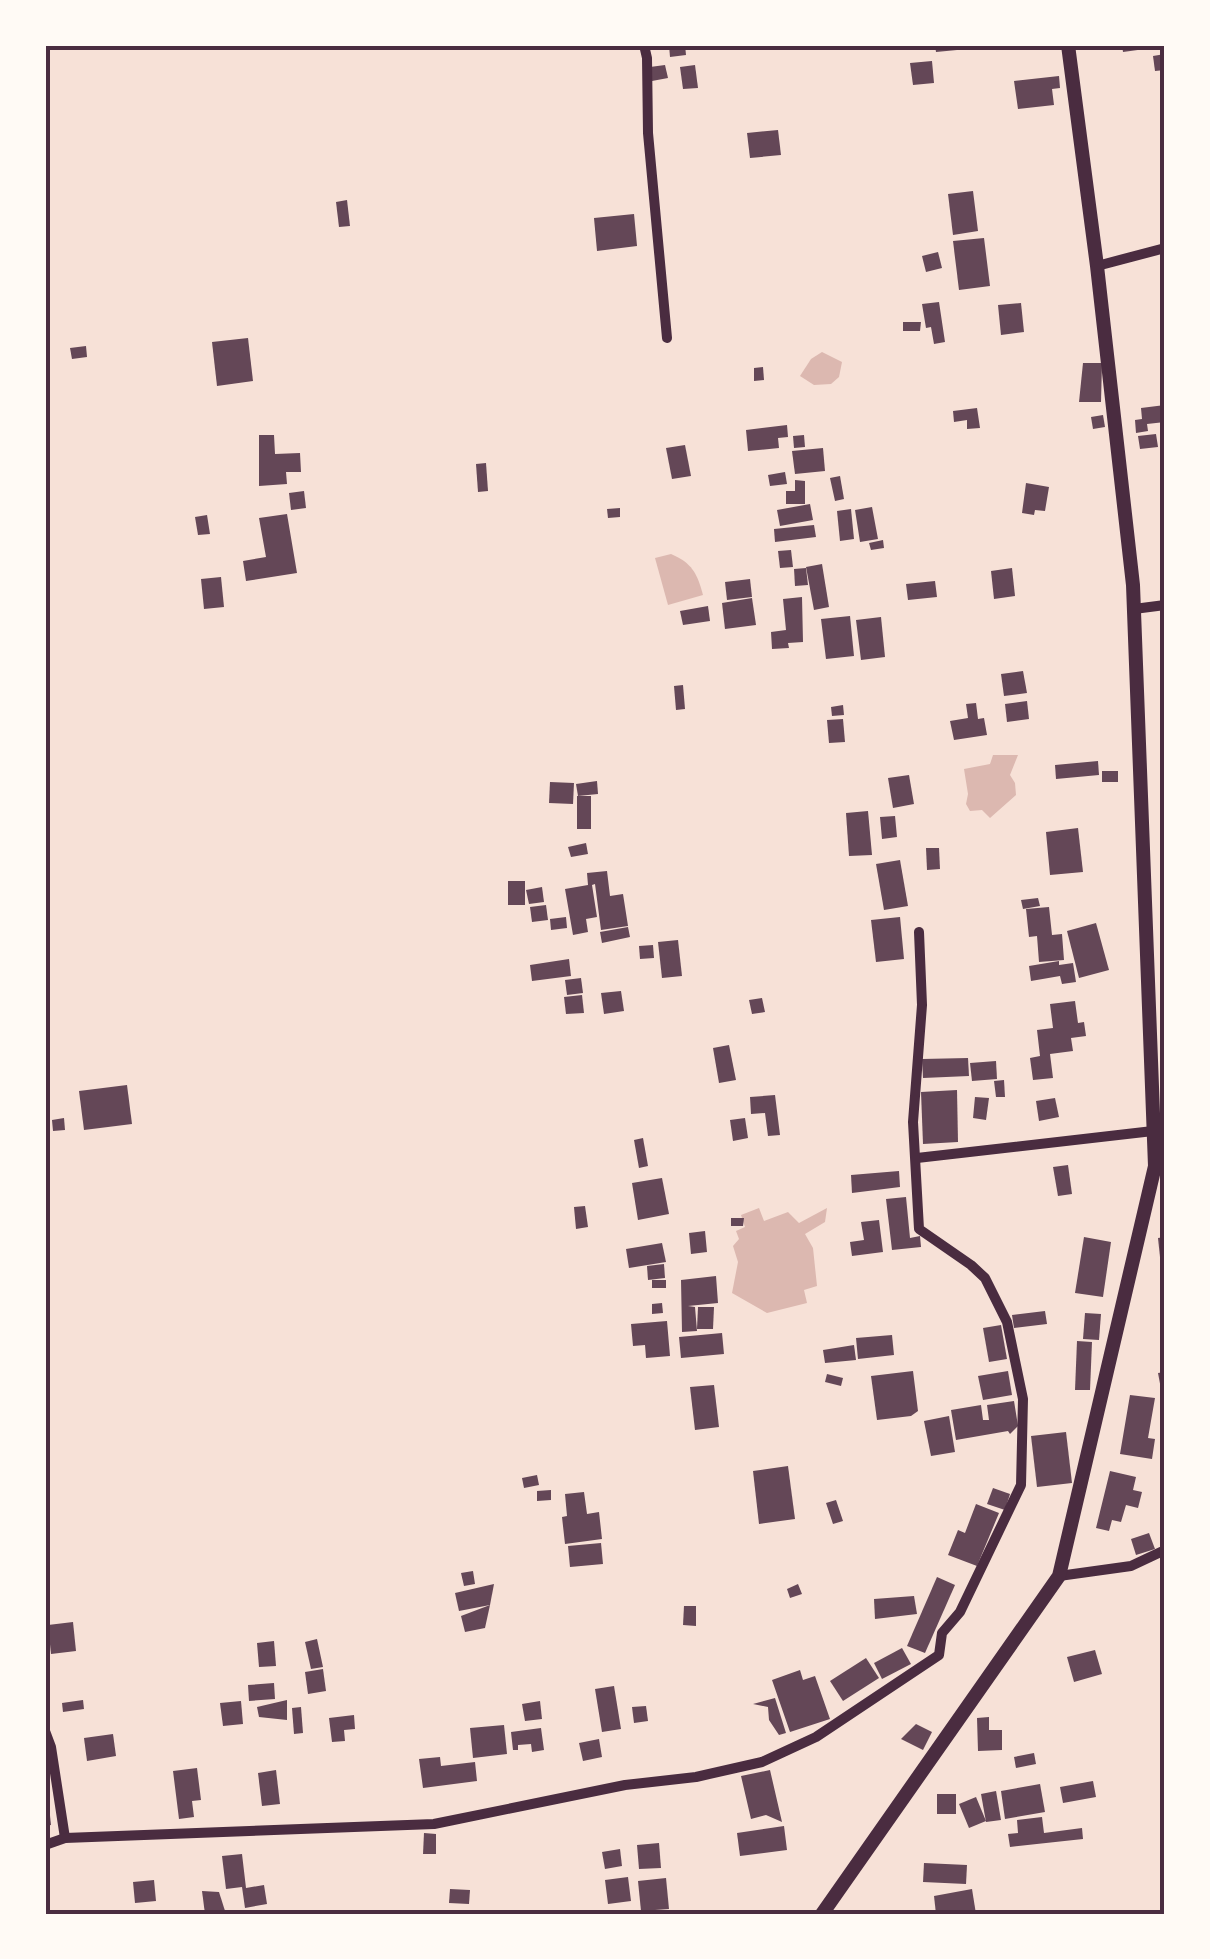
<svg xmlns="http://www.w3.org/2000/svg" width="1210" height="1959" viewBox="0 0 1210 1959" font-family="'DM Sans',sans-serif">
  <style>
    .water { fill: #dcb8b0 }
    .building { fill: #644757 }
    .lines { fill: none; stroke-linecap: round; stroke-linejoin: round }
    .minor { stroke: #4a2c40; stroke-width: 10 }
    .secondary { stroke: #4a2c40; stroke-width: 14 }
    .neatline { fill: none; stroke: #4a2c40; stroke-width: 4 }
  </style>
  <rect width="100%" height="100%" fill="#f7e1d7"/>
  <g class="water">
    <path d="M 822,352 L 842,362 L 839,377 L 831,384 L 814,385 L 800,376 L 811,359 Z"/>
    <path d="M 671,554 C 692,563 697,573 703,595 L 668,605 L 655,558 Z"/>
    <path d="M 993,755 L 1018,755 L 1010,775 L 1015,783 L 1016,795 L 990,818 L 982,810 L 970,811 L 966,804 L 968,794 L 964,769 L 990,764 Z"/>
    <path d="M 759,1208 L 764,1221 L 788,1212 L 799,1223 L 827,1208 L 825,1222 L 805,1234 L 813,1248 L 817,1286 L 804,1290 L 807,1303 L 767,1313 L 732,1293 L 738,1262 L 733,1246 L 739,1239 L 736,1231 L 745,1227 L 741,1215 Z"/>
  </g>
  <g class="building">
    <path d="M 669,45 L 685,45 L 686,55 L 670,57 Z"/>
    <path d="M 935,45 L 978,45 L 978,48 L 936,52 Z"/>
    <path d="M 1122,45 L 1144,45 L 1145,49 L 1123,52 Z"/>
    <path d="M 1165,54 L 1165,70 L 1155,71 L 1153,56 Z"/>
    <path d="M 932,61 L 934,83 L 913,85 L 910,63 Z"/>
    <path d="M 665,65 L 668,78 L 652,81 L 650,67 Z"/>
    <path d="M 695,65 L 698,88 L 683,89 L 680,67 Z"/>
    <path d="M 1059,76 L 1060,88 L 1052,89 L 1054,105 L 1018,109 L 1014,81 Z"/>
    <path d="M 778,130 L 781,155 L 750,158 L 747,133 Z"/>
    <path d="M 973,191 L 978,231 L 953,235 L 948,194 Z"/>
    <path d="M 347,200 L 350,226 L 339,227 L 336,202 Z"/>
    <path d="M 634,214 L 637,246 L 597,251 L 594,218 Z"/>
    <path d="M 984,238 L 990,286 L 959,290 L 953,241 Z"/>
    <path d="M 938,252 L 942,268 L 926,272 L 922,256 Z"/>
    <path d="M 939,302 L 945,342 L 934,344 L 931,327 L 926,328 L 922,304 Z"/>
    <path d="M 1021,303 L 1024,332 L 1001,335 L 998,305 Z"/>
    <path d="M 903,322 L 921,322 L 920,331 L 903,331 Z"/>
    <path d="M 248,338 L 253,381 L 217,386 L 212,342 Z"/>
    <path d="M 86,346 L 87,357 L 72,359 L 70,348 Z"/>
    <path d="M 1083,363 L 1102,363 L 1101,402 L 1079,402 Z"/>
    <path d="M 763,367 L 764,380 L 754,381 L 754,368 Z"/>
    <path d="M 1165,405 L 1165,422 L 1147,424 L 1148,431 L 1136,433 L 1135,420 L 1142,419 L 1141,408 Z"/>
    <path d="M 977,408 L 980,428 L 967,429 L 967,420 L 954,422 L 953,411 Z"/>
    <path d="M 1103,415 L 1105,427 L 1093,429 L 1091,417 Z"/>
    <path d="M 787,425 L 788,437 L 778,438 L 779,448 L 748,451 L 746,430 Z"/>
    <path d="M 1156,434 L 1158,447 L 1140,449 L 1138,436 Z"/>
    <path d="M 259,435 L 274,435 L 275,454 L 300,453 L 301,472 L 286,472 L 287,484 L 259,486 Z"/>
    <path d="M 804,435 L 805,447 L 794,448 L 793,436 Z"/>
    <path d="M 685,445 L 691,476 L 672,479 L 666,448 Z"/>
    <path d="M 823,448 L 825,471 L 795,474 L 792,451 Z"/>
    <path d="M 486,463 L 488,491 L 478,492 L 476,464 Z"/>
    <path d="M 785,472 L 787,484 L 770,486 L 768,475 Z"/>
    <path d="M 840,476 L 844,499 L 835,501 L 830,478 Z"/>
    <path d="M 795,480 L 805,481 L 805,504 L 786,504 L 786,491 L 795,491 Z"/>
    <path d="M 1026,483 L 1049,487 L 1045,511 L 1035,510 L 1034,515 L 1022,513 Z"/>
    <path d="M 304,491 L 306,508 L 291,510 L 289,493 Z"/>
    <path d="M 810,504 L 813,520 L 780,526 L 777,510 Z"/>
    <path d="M 872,507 L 878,539 L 860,542 L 855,510 Z"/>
    <path d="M 620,508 L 620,517 L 608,518 L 607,509 Z"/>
    <path d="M 851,509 L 854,539 L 840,541 L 837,511 Z"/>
    <path d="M 287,514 L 297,573 L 246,581 L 243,561 L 266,557 L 259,518 Z"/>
    <path d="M 207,515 L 210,534 L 198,535 L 195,517 Z"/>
    <path d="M 814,525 L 816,537 L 775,542 L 774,529 Z"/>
    <path d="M 883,540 L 884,548 L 871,550 L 869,543 Z"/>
    <path d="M 791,550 L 793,567 L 780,568 L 778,551 Z"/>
    <path d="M 822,564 L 829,607 L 814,610 L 806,567 Z"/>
    <path d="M 806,568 L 808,585 L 795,586 L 794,569 Z"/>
    <path d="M 1012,568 L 1015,596 L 994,599 L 991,571 Z"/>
    <path d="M 221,577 L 224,607 L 204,609 L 201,579 Z"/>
    <path d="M 750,579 L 752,597 L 727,600 L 725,582 Z"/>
    <path d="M 935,581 L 937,597 L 908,600 L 906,584 Z"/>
    <path d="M 802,597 L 803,642 L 788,643 L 789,648 L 772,649 L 771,632 L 786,630 L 783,599 Z"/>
    <path d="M 752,598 L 756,625 L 725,629 L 722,603 Z"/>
    <path d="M 708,606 L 710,621 L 683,625 L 680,611 Z"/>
    <path d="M 850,616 L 854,656 L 826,659 L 821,619 Z"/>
    <path d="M 881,617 L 885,657 L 861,660 L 856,620 Z"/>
    <path d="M 1023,671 L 1027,693 L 1004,696 L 1001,674 Z"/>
    <path d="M 683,685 L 685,709 L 676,710 L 674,686 Z"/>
    <path d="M 1027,701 L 1029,719 L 1007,722 L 1005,704 Z"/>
    <path d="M 976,703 L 978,719 L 984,718 L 987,735 L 954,740 L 950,721 L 968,718 L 966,704 Z"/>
    <path d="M 843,705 L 844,715 L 832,716 L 831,707 Z"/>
    <path d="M 843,719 L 845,742 L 829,743 L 827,720 Z"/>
    <path d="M 1098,761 L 1099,775 L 1056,779 L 1055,765 Z"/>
    <rect x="1102" y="771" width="16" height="11"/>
    <path d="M 909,775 L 914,804 L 893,808 L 888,778 Z"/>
    <path d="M 597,781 L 598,794 L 578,796 L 576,784 Z"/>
    <path d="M 550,782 L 574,783 L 573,804 L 549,803 Z"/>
    <rect x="577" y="796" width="14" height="33"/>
    <path d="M 868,811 L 872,855 L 849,856 L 846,813 Z"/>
    <path d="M 895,816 L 897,837 L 882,839 L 880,817 Z"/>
    <path d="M 1078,828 L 1083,872 L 1050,875 L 1046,832 Z"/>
    <path d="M 586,843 L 588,854 L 571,857 L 568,847 Z"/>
    <path d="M 926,848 L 939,848 L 940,869 L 927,870 Z"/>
    <path d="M 900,860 L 908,906 L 884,910 L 876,864 Z"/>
    <path d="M 607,871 L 610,896 L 623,894 L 628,926 L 601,930 L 595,884 L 592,885 L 597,917 L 586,919 L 588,932 L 573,935 L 565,889 L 588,885 L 587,873 Z"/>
    <rect x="508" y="881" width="17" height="24"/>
    <path d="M 542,887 L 544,902 L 529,904 L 526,890 Z"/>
    <path d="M 1038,898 L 1040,906 L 1023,909 L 1021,900 Z"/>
    <path d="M 546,905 L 548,920 L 532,922 L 530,907 Z"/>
    <path d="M 1049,907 L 1052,935 L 1062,934 L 1064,960 L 1039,962 L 1037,936 L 1029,937 L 1026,909 Z"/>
    <path d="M 566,917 L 567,928 L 551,930 L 550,919 Z"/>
    <path d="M 900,917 L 904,959 L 876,962 L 871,920 Z"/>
    <path d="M 1096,923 L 1109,970 L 1079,978 L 1067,931 Z"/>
    <path d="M 628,927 L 630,937 L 602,943 L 600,932 Z"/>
    <path d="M 678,940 L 682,976 L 662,978 L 658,942 Z"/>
    <path d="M 653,945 L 654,958 L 640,959 L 639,946 Z"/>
    <path d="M 569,959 L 571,976 L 532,981 L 530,965 Z"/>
    <path d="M 1059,961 L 1059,965 L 1073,963 L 1076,982 L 1062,984 L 1060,976 L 1031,981 L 1029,966 Z"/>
    <path d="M 581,978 L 583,993 L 567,995 L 565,980 Z"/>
    <path d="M 621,991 L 624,1011 L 604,1014 L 601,993 Z"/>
    <path d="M 582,995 L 584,1013 L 566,1014 L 564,997 Z"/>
    <path d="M 762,998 L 765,1012 L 752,1014 L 749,1000 Z"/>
    <path d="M 1075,1001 L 1078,1023 L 1084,1022 L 1086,1036 L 1071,1038 L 1073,1051 L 1050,1054 L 1053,1078 L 1033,1080 L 1030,1058 L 1040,1056 L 1037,1030 L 1053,1028 L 1050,1004 Z"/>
    <path d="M 729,1045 L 736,1080 L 719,1083 L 713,1048 Z"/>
    <path d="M 968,1058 L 969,1076 L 923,1078 L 922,1059 Z"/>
    <path d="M 996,1061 L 997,1079 L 972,1081 L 970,1063 Z"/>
    <path d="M 1004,1080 L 1005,1097 L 996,1097 L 994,1081 Z"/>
    <path d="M 127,1085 L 132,1124 L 84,1130 L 79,1091 Z"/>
    <path d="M 957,1090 L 958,1142 L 923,1144 L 921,1092 Z"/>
    <path d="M 775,1095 L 780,1135 L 768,1136 L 765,1113 L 751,1114 L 750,1097 Z"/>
    <path d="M 975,1097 L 989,1098 L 986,1120 L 973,1118 Z"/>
    <path d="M 1055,1098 L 1059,1117 L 1039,1121 L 1036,1101 Z"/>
    <path d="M 64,1118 L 65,1130 L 53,1131 L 52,1120 Z"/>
    <path d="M 745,1118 L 748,1138 L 733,1141 L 730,1120 Z"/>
    <path d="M 643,1138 L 648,1166 L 639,1168 L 634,1140 Z"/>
    <path d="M 1068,1165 L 1072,1194 L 1058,1196 L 1053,1167 Z"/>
    <path d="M 899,1171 L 900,1187 L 852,1193 L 851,1175 Z"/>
    <path d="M 662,1178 L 669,1214 L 638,1220 L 632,1183 Z"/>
    <path d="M 906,1197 L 910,1238 L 920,1236 L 921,1247 L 892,1250 L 886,1199 Z"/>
    <path d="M 585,1206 L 588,1227 L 576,1229 L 574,1207 Z"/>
    <path d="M 731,1218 L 744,1218 L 743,1226 L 731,1226 Z"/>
    <path d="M 879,1220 L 883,1252 L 852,1256 L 850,1242 L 864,1240 L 861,1222 Z"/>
    <path d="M 705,1231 L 707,1252 L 691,1254 L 689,1233 Z"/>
    <path d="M 1084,1237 L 1111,1242 L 1103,1297 L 1075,1293 Z"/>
    <path d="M 1165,1237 L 1165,1256 L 1160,1257 L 1158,1238 Z"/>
    <path d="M 662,1243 L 666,1262 L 629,1268 L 626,1249 Z"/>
    <path d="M 664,1264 L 665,1278 L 648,1280 L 647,1266 Z"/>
    <path d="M 716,1276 L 718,1303 L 688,1306 L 695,1307 L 697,1331 L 682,1332 L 681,1280 Z"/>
    <rect x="652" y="1280" width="14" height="8"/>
    <path d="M 662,1303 L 663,1313 L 652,1314 L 652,1304 Z"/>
    <path d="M 698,1307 L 714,1307 L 713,1329 L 697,1329 Z"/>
    <path d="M 1045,1311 L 1047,1324 L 1014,1328 L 1012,1315 Z"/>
    <path d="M 1085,1313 L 1101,1314 L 1099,1340 L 1083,1339 Z"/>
    <path d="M 667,1321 L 670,1356 L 646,1358 L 645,1345 L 633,1346 L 631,1324 Z"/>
    <path d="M 1001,1325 L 1007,1359 L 989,1362 L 983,1328 Z"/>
    <path d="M 722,1333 L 724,1354 L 681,1358 L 679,1337 Z"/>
    <path d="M 892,1335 L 894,1355 L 858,1359 L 856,1338 Z"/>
    <path d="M 1077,1341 L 1092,1342 L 1090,1390 L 1075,1390 Z"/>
    <path d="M 854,1345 L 856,1360 L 825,1363 L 823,1350 Z"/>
    <path d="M 913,1371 L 918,1411 L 911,1416 L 877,1420 L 871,1376 Z"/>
    <path d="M 1008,1371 L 1012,1395 L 983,1400 L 978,1376 Z"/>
    <path d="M 1165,1372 L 1165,1399 L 1163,1400 L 1158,1373 Z"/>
    <path d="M 827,1374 L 843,1378 L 841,1386 L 825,1382 Z"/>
    <path d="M 714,1385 L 719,1427 L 695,1430 L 690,1387 Z"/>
    <path d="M 1130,1395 L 1155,1398 L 1148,1438 L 1155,1439 L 1152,1459 L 1120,1454 Z"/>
    <path d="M 1014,1401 L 1018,1426 L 1010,1434 L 1008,1431 L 956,1440 L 951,1410 L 981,1405 L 983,1420 L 989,1420 L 987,1405 Z"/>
    <path d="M 949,1416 L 955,1452 L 931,1456 L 924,1421 Z"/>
    <path d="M 1066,1432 L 1072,1483 L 1037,1487 L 1031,1436 Z"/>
    <path d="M 788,1466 L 795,1519 L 759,1524 L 753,1471 Z"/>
    <path d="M 1110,1471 L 1136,1477 L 1133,1490 L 1142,1492 L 1138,1508 L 1126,1505 L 1121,1522 L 1112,1520 L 1109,1531 L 1096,1528 Z"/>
    <path d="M 537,1475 L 539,1485 L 524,1488 L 522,1478 Z"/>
    <path d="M 993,1488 L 1010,1494 L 1005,1510 L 987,1504 Z"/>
    <path d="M 551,1490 L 551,1500 L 537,1501 L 537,1491 Z"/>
    <path d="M 584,1492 L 587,1514 L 599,1512 L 602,1539 L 565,1544 L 562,1517 L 567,1516 L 565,1494 Z"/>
    <path d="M 836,1500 L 843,1521 L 833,1524 L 826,1503 Z"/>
    <path d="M 976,1504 L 999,1513 L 977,1566 L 948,1555 L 958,1530 L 965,1533 Z"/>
    <path d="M 1149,1533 L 1155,1549 L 1136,1555 L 1131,1539 Z"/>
    <path d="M 601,1543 L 603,1564 L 570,1567 L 568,1546 Z"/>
    <path d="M 473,1571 L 475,1584 L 464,1586 L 461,1573 Z"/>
    <path d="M 937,1577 L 955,1585 L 925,1653 L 907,1646 Z"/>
    <path d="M 494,1584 L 490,1605 L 459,1611 L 455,1593 Z"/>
    <path d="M 798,1584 L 802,1594 L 790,1598 L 787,1589 Z"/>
    <path d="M 914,1596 L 917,1614 L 875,1619 L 874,1599 Z"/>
    <path d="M 490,1605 L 485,1628 L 465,1632 L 461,1616 Z"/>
    <path d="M 684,1606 L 696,1606 L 696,1626 L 683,1625 Z"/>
    <path d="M 73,1622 L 76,1651 L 51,1654 L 48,1625 Z"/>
    <path d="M 317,1639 L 323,1667 L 311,1669 L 305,1642 Z"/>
    <path d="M 274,1641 L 276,1666 L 259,1667 L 257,1643 Z"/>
    <path d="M 902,1648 L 911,1664 L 882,1679 L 874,1663 Z"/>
    <path d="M 1095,1650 L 1102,1674 L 1074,1682 L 1067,1657 Z"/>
    <path d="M 866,1658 L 879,1678 L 843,1701 L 830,1681 Z"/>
    <path d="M 323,1669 L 326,1691 L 308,1694 L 305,1672 Z"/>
    <path d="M 800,1670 L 803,1680 L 815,1676 L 830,1719 L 790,1732 L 772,1680 Z"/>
    <path d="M 274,1683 L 275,1699 L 249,1701 L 248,1685 Z"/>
    <path d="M 614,1686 L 621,1729 L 602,1732 L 595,1689 Z"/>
    <path d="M 775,1698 L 786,1733 L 779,1735 L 769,1720 L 768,1707 L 753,1704 Z"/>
    <path d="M 83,1700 L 84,1709 L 63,1712 L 62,1703 Z"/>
    <path d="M 287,1700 L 287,1720 L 259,1717 L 257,1707 Z"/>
    <path d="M 241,1701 L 243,1724 L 223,1726 L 220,1703 Z"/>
    <path d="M 540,1701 L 542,1719 L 525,1721 L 522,1704 Z"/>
    <path d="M 646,1706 L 648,1721 L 634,1723 L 632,1707 Z"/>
    <path d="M 301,1707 L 303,1733 L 294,1734 L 292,1708 Z"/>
    <path d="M 354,1715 L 355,1729 L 344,1730 L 345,1741 L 332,1742 L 329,1718 Z"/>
    <path d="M 989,1717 L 989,1730 L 1002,1730 L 1002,1750 L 978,1751 L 977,1718 Z"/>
    <path d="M 916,1724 L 932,1732 L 923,1750 L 901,1739 Z"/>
    <path d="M 504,1725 L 507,1754 L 473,1758 L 470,1728 Z"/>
    <path d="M 541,1728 L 544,1750 L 532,1752 L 531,1744 L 518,1745 L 518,1750 L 513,1750 L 511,1732 Z"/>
    <path d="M 113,1734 L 116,1756 L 87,1761 L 84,1738 Z"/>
    <path d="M 599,1739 L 602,1757 L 583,1761 L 579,1743 Z"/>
    <path d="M 1034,1753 L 1036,1764 L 1016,1768 L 1014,1757 Z"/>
    <path d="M 440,1757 L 441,1766 L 475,1762 L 477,1781 L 423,1788 L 419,1759 Z"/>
    <path d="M 197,1768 L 201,1800 L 192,1801 L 194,1817 L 179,1819 L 173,1771 Z"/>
    <path d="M 276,1770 L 280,1804 L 262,1806 L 258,1773 Z"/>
    <path d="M 770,1770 L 782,1822 L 766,1815 L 751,1819 L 741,1776 Z"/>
    <path d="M 1093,1781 L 1096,1797 L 1063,1803 L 1060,1787 Z"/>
    <path d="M 1040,1784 L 1045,1812 L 1005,1819 L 1001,1791 Z"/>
    <path d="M 996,1791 L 1001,1820 L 986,1822 L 981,1794 Z"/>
    <rect x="937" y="1794" width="19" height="20"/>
    <path d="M 45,1797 L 48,1797 L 51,1825 L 45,1826 Z"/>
    <path d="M 976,1797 L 986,1821 L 969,1828 L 959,1804 Z"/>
    <path d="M 1042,1817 L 1044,1833 L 1082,1828 L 1083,1839 L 1010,1847 L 1008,1834 L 1018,1833 L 1017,1820 Z"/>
    <path d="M 784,1826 L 787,1850 L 740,1856 L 737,1833 Z"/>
    <path d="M 424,1833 L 436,1834 L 436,1854 L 423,1854 Z"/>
    <path d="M 659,1843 L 661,1868 L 639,1869 L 637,1845 Z"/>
    <path d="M 620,1849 L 622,1866 L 605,1869 L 602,1852 Z"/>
    <path d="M 242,1854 L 246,1888 L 264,1885 L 267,1904 L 245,1908 L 242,1887 L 226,1889 L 222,1856 Z"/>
    <path d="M 924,1863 L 967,1865 L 966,1884 L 923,1882 Z"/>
    <path d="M 628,1877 L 631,1901 L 608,1904 L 605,1880 Z"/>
    <path d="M 666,1878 L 669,1909 L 641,1911 L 638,1881 Z"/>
    <path d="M 154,1880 L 156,1901 L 135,1903 L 133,1882 Z"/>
    <path d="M 450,1889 L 470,1890 L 469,1904 L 449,1903 Z"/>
    <path d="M 972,1889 L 976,1914 L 936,1914 L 934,1896 Z"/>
    <path d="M 202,1891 L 219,1892 L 226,1914 L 205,1914 Z"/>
  </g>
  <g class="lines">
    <g class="minor">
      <path d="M 644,45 L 647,58 L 648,133 L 667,338"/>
      <path d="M 1097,266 L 1165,248"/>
      <path d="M 1134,609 L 1165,605"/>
      <path d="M 917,1158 L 1153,1131"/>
      <path d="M 1059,1576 L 1131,1566 L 1165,1550"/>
      <path d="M 45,1731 L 51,1747 L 65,1838"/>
      <path d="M 45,1845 L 65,1838 L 434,1824 L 625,1785 L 696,1777 L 762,1762 L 816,1737 L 939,1655 L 942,1633 L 960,1612 L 1021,1485 L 1023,1399 L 1007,1322 L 985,1278 L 971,1265 L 919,1229 L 913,1122 L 922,1005 L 919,932"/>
    </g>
    <path class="secondary" d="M 822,1914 L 1059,1576 L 1155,1166 L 1133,585 L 1097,266 L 1068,45"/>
  </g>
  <rect width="1210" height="1959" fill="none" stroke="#fffaf5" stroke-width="95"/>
  <rect x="48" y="48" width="1114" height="1864" class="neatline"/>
</svg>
